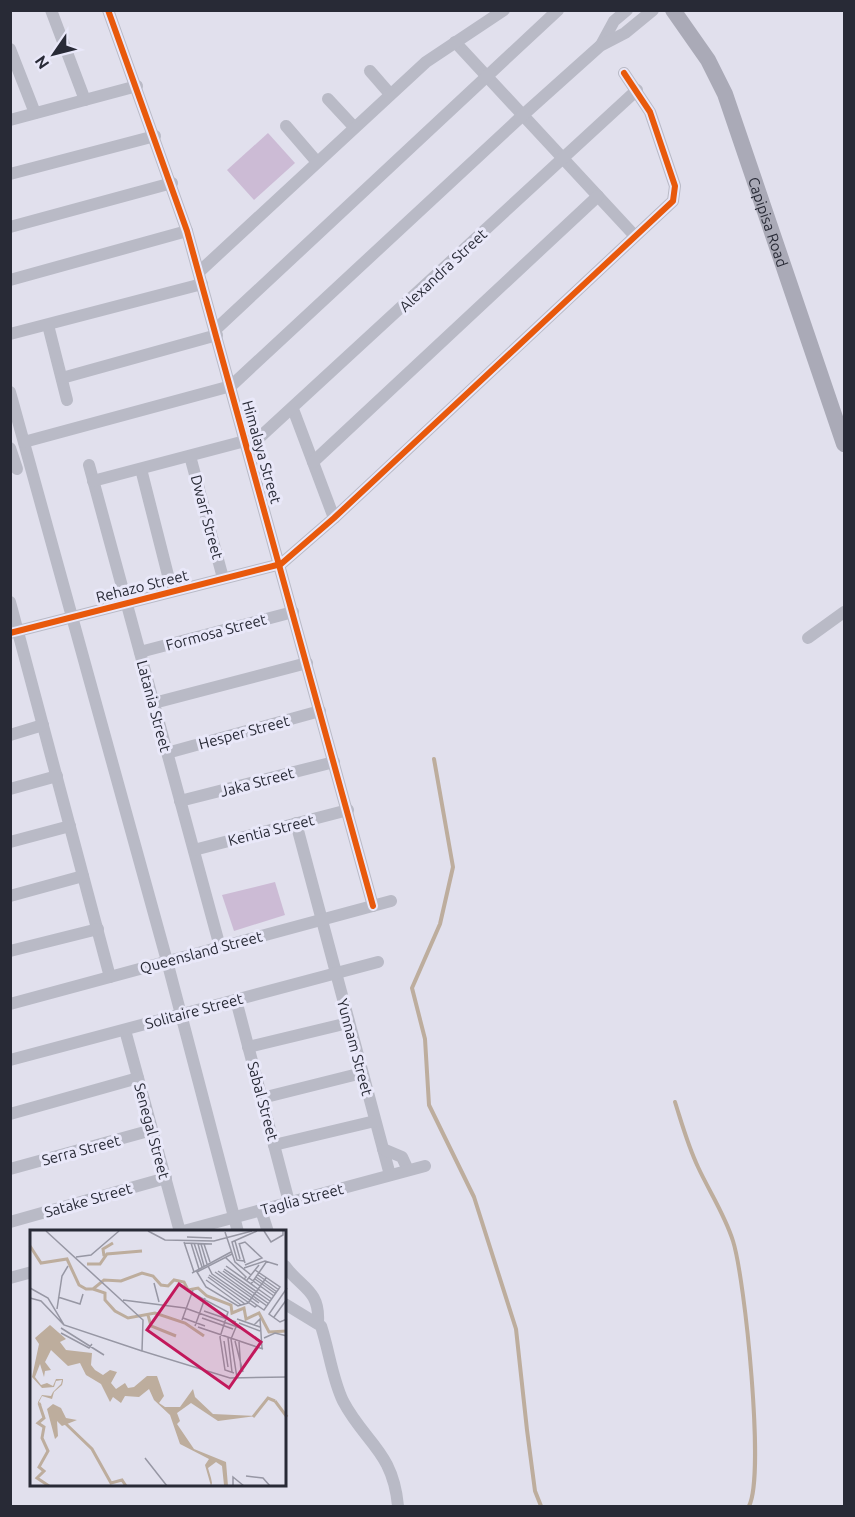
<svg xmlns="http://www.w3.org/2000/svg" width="855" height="1517" viewBox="0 0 855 1517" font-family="Ubuntu,sans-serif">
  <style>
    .green { fill: #ccbbd5 }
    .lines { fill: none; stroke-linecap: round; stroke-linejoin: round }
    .stream { stroke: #bdad9d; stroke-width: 4 }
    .street { stroke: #b9bac6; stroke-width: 12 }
    .secondary { stroke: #aaaab7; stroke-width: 16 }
    .cycleway-casing { stroke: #e9e8f9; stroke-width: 10 }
    .cycleway { stroke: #e8590c; stroke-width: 6 }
    .labels { text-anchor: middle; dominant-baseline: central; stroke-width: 6; stroke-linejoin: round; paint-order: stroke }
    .street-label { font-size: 15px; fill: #282a36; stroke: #e9e8f9 }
    .inset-river { fill: none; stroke: #bdad9d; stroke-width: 3 }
    .inset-road { fill: none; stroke: #9797a4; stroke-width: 1.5 }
    .view { fill: #c2185b; fill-opacity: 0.15; stroke: #c2185b; stroke-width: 3 }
    .inset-edge { fill: none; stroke: #282a36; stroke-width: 3 }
  </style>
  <rect width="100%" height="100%" fill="#e1e0ed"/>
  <g class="green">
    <path d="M 268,133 L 295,163 L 254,200 L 227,170 Z"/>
    <path d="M 275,882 L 285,915 L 234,931 L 222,895 Z"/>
  </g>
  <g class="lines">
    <g class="stream">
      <path d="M 434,759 L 453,867 L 440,924 L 412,988 L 425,1039 L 429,1105 L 474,1197 L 516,1329 L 527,1430 L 535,1491 L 541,1506"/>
      <path d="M 675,1102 C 682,1124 688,1146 698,1167 C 709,1191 725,1215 733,1241 C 745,1279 765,1475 749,1506"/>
    </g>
    <g class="street">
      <path d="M 51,10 L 85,100"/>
      <path d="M 108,10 L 187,231 L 373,906"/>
      <path d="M 455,42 L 634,235"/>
      <path d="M 601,45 L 614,21 L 627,10"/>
      <path d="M 10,49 L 35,113"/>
      <path d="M 370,71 L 390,94"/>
      <path d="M 328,99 L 354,127"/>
      <path d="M 10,120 L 137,86"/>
      <path d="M 286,126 L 317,162"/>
      <path d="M 10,174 L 155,136"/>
      <path d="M 10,227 L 172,183"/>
      <path d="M 199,272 L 426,62 L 504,10"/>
      <path d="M 10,280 L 187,231"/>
      <path d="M 48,325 L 67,400"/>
      <path d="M 215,330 L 558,10"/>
      <path d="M 10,334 L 202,284"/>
      <path d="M 62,378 L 217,335"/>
      <path d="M 10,392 L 167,961 L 238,1232"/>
      <path d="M 293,409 L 334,518"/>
      <path d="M 24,442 L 231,386 L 523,115 L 600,46 L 625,33 L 653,10"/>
      <path d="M 10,448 L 17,469"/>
      <path d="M 248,448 L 637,90"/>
      <path d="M 190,456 L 223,578"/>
      <path d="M 313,462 L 598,196"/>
      <path d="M 89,465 L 220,947"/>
      <path d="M 141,469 L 172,591"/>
      <path d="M 93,481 L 245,441"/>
      <path d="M 10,602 L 110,977"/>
      <path d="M 10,633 L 281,564 L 334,518 L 673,201 L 675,186 L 650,112 L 624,73"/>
      <path d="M 808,638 L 844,612"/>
      <path d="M 140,652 L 293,612"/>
      <path d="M 154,703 L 307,663"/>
      <path d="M 10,735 L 43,725"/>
      <path d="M 167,753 L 320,711"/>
      <path d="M 10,789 L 57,776"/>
      <path d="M 180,801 L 334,762"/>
      <path d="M 296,823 L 390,1175"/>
      <path d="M 10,842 L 70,826"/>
      <path d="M 194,850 L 348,810"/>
      <path d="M 10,896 L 83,876"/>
      <path d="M 10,951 L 98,929"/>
      <path d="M 236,1000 L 289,1202"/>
      <path d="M 10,1004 L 391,901"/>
      <path d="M 125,1030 L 180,1232"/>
      <path d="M 248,1047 L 348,1023"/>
      <path d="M 10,1060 L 378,962"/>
      <path d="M 262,1098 L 362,1073"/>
      <path d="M 10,1114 L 138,1078"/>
      <path d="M 274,1145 L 375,1121"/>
      <path d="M 383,1149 L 402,1157 L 408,1170"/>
      <path d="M 10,1169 L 152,1130"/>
      <path d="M 261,1210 L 268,1232"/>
      <path d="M 10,1222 L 166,1178"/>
      <path d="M 180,1232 L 425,1166"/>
      <path d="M 285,1266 C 301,1288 320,1290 318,1322"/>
      <path d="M 10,1278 L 32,1272"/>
      <path d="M 285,1304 L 321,1326 C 329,1350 332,1378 343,1401 C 365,1443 393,1451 398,1506"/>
    </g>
    <path class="secondary" id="s1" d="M 673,10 L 708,60 L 725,94 L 844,444"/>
    <defs>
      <g id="cycleway">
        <path d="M 108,10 L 187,231 L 373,906"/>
        <path d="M 10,633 L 281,564 L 334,518 L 673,201 L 675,186 L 650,112 L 624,73"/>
      </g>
    </defs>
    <use href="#cycleway" class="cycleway-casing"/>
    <use href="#cycleway" class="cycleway"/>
  </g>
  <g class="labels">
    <g class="street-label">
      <text stroke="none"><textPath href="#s1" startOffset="234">Capipisa Road</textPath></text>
      <text transform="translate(443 270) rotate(-43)">Alexandra Street</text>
      <text transform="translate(262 452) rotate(74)">Himalaya Street</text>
      <text transform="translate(207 517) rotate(75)">Dwarf Street</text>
      <text transform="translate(142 586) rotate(-14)">Rehazo Street</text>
      <text transform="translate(216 632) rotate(-15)">Formosa Street</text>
      <text transform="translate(154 706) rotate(75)">Latania Street</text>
      <text transform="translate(244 732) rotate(-15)">Hesper Street</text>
      <text transform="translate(257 782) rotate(-15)">Jaka Street</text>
      <text transform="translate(271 830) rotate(-14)">Kentia Street</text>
      <text transform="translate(201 952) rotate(-15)">Queensland Street</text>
      <text transform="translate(194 1011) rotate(-15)">Solitaire Street</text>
      <text transform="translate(355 1047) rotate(75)">Yunnam Street</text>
      <text transform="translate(263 1101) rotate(75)">Sabal Street</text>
      <text transform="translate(152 1131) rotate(75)">Senegal Street</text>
      <text transform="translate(81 1150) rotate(-15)">Serra Street</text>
      <text transform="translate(302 1199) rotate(-15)">Taglia Street</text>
      <text transform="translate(88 1200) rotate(-16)">Satake Street</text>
    </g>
  </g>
  <g transform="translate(30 1230)">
    <rect width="256" height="256" fill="#e1e0ed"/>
    <path d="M 20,95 L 36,109 L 30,112 L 36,120 L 62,123 L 61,135 L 65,140 L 73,145 L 80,140 L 87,142 L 81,153 L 86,159 L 95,153 L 98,158 L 104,157 L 117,146 L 127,146 L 134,166 L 129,173 L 135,177 L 150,177 L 163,159 L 165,167 L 183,184 L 226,186 L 188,191 L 161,173 L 147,183 L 150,191 L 147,194 L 164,219 L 196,232 L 198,256 L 194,255 L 192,236 L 186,232 L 178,238 L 181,248 L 182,253 L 181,256 L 175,235 L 179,229 L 150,214 L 140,185 L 124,170 L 119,159 L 109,167 L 95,166 L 91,173 L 83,167 L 80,172 L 71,154 L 56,145 L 50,133 L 38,136 L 21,120 L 15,132 L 21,140 L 15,141 L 14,147 L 10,134 L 5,147 L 11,155 L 17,153 L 23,156 L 26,149 L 33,149 L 33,151 L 32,155 L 24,162 L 22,169 L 12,166 L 9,172 L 12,175 L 8,173 L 8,172 L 12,165 L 21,166 L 23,162 L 31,154 L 32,150 L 26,151 L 24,157 L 12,158 L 2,147 L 9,114 L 5,108 ZM 23,174 L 31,178 L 36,188 L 47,190 L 32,196 L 27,191 L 28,206 L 25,209 L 17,179 Z" fill="#bdad9d"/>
    <path class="inset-river" d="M 0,16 L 11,33 L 37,29 L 49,55 L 56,59 L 63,59 L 74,50 L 91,51 L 112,43 L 123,46 L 131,55 L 138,56 L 144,50 L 154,52 L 158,60 L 168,58 L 177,66 L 201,75 L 202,83 L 214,78 L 216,89 L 229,83 L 239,102 L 257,101M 74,26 L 73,19 L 83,13M 57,34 L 70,34 L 77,24 L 112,21M 63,59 L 75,63 L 75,70 L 85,81 L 98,88 L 125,83 L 155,93 L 174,106M 118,85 L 121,96 L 146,106M 245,171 L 257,187M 9,173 L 14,188 L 8,193 L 14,197 L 12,208 L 18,221 L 9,237 L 14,241 L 7,248 L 19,256M 223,187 L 238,168 L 245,171M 35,193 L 62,219 L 81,253 L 92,250 L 96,256"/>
    <path class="inset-road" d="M 16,1 L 113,90 L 112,121 L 200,148 L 257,147M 118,1 L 135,10 L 184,11 L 222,1M 234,1 L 241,12 L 253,5 L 253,1M 195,2 L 205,32 L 221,45M 157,7 L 182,8M 205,11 L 210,29M 154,12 L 164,42M 154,13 L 182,14M 161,13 L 169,39M 164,13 L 172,37M 209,13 L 215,33M 168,14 L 174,36M 171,14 L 177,34M 174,14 L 180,32M 209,14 L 215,12 L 232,28 L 215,35M 202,24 L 167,42 L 176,57 L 208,76 L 218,73 L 236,48M 46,27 L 61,25 L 89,1M 195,27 L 216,47 L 214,49M 214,31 L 207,30 L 202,12 L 227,1M 178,36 L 182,44 L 234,80 L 250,57 L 225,40M 196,36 L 242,69M 214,38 L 235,31 L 248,35M 194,39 L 240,71M 188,41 L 237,76M 193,41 L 239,74M 185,42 L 229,73M 162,43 L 201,22M 179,45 L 225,77 L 227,75M 228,45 L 249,60M 178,47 L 215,74M 226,47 L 247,62M 219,48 L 244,66M 225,49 L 246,64M 176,50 L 211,75M 217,50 L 229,35M 124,53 L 129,72M 221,54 L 237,31M 0,58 L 18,68 L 34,95 L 112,121M 257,58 L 239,84 L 250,92 L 257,89M 162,63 L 198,82 L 190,107 L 195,140 L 204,143M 28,67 L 50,74 L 53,64M 0,68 L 11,71 L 34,95M 93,70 L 155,78 L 213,99M 27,79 L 32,46 L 38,36M 174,81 L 206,92M 244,87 L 257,69M 153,88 L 175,96M 172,88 L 203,99M 207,89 L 230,97M 152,90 L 163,60M 209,93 L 230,101M 224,95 L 230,89 L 232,118M 165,96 L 175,68M 168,97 L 233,119M 206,97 L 201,109 L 207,148M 31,98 L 74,125M 31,103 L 59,118 L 62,114M 198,108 L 202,142M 234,108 L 245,103 L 257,106M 194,111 L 198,137M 205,111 L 213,142M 209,112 L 211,142M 115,228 L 137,256M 216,246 L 233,248 L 240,256M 203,256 L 203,247 L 214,256"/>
    <path class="view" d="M 149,54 L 231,112 L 199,158 L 117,100 Z"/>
    <rect width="256" height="256" class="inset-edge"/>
  </g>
  <rect width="855" height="1517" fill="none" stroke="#282a36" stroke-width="24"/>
  <g transform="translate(54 54) rotate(235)" stroke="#e9e8f9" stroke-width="4.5" paint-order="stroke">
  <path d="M0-4.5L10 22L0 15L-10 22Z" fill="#282a36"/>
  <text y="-9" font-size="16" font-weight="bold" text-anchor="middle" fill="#282a36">N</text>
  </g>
</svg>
